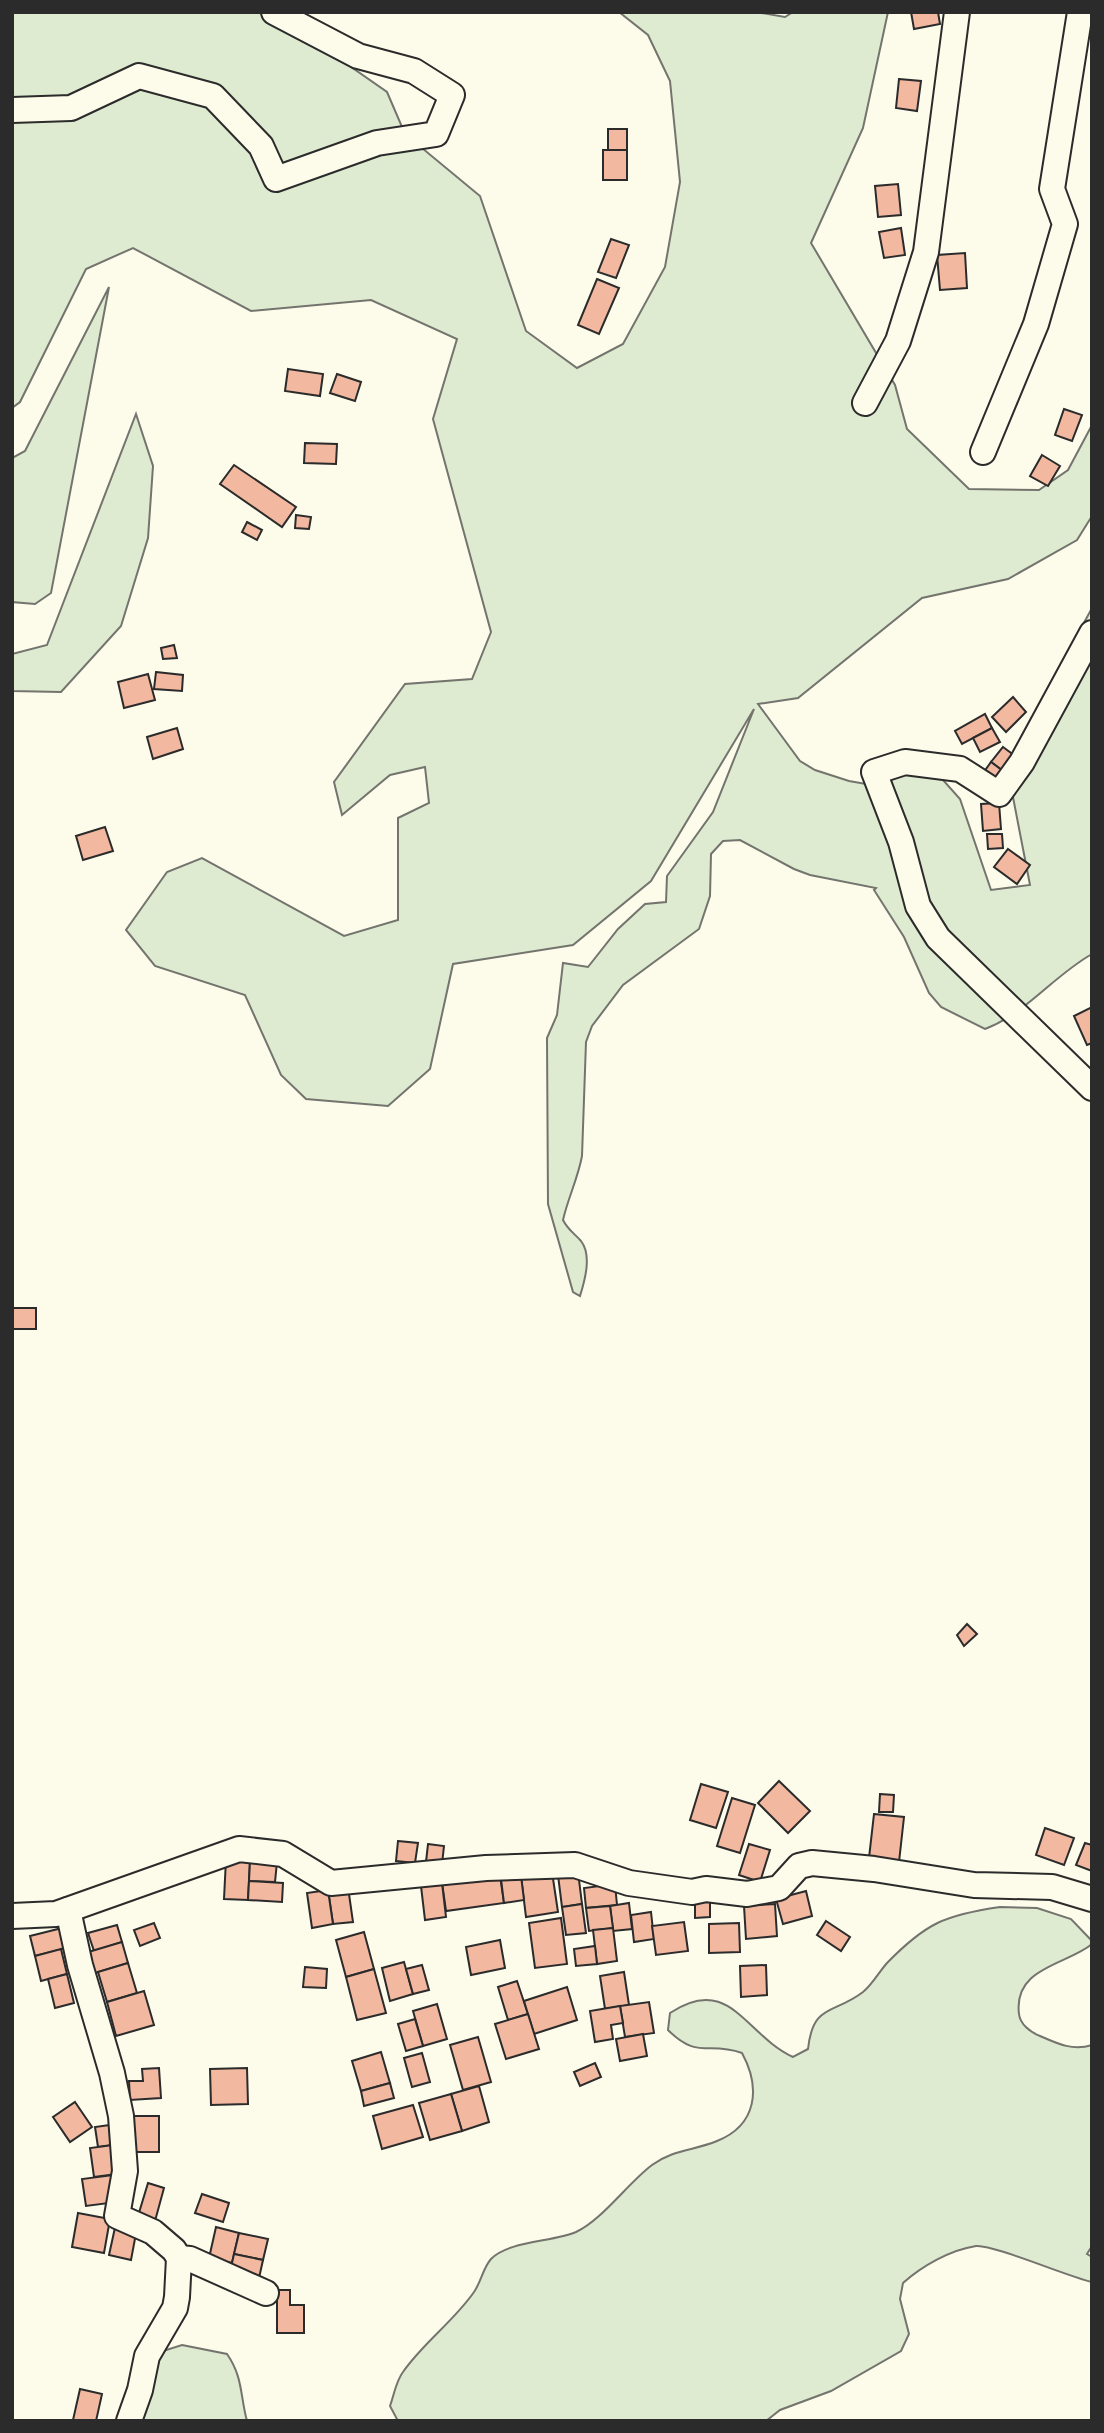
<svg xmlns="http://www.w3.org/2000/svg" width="1104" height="2433" viewBox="0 0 1104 2433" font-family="Inter,sans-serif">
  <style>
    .green { fill: #deebd1; stroke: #74746e; stroke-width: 2 }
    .building { fill: #f2b8a0; stroke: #2b2b2b; stroke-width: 2 }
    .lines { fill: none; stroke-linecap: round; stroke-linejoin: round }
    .minor-casing { stroke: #2b2b2b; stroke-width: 28 }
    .minor { stroke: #fdfbea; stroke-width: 24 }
  </style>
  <rect width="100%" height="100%" fill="#fdfbea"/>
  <g class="green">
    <path d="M 12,12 L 272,12 L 387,92 L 405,134 L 480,196 L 526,331 L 577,368 L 623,344 L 665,267 L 680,182 L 670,81 L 648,35 L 619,12 L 756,12 L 785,17 L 793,12 L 888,12 L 863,128 L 811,243 L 895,385 L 907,429 L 969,489 L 1039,490 L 1068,470 L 1092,425 L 1092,516 L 1077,540 L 1008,579 L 922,598 L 798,698 L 758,704 L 800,761 L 815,770 L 849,781 L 866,784 L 918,770 L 935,771 L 960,799 L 991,890 L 1030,885 L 1012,792 L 1034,715 L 1092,608 L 1092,954 C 1053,976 1027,1013 985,1029 L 941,1007 L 929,993 L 904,937 L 874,890 L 876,888 L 810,875 L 794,869 L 740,840 L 723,841 L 711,854 L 710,896 L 699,929 L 623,985 L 592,1026 L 586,1042 L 582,1156 C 578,1178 568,1198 563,1220 C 568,1230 574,1233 581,1241 C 592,1255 585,1280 580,1296 L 573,1292 L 548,1204 L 547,1038 L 557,1015 L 563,963 L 588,967 L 618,929 L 645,904 L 666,902 L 667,876 L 713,812 L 754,709 L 651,881 L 573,945 L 453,964 L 430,1069 L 388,1106 L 306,1099 L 281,1075 L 245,995 L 155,966 L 126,930 L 167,872 L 202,858 L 344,936 L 398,920 L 398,818 L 429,803 L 425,767 L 390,775 L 342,815 L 334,782 L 405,684 L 472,679 L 491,632 L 433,419 L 457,339 L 371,300 L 251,311 L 133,248 L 86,269 L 20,402 L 12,408 Z"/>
    <path d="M 109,287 L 51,593 L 35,604 L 12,602 L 12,458 L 25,451 Z"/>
    <path d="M 136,414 L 153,466 L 148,538 L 121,626 L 61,692 L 12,691 L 12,654 L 47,645 Z"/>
    <path d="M 1000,1907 L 1037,1908 L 1071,1919 L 1092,1941 L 1092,1944 C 1067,1965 1013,1967 1019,2014 C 1020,2024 1030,2032 1040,2036 C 1058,2044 1073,2051 1092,2045 L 1092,2246 L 1087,2254 L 1092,2257 L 1092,2282 C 1069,2277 992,2244 976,2246 C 950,2250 922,2266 903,2283 L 900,2299 L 909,2334 L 901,2351 L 831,2391 L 780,2410 L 766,2421 L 398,2421 L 390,2406 C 394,2395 396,2381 403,2372 C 423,2343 454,2321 474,2292 C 481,2282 483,2268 491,2259 C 508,2241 553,2242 576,2232 C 602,2220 628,2183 652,2165 C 674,2149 693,2151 717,2141 C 757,2125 761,2088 742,2053 C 708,2041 698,2060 668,2030 L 670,2013 C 730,1973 745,2035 793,2057 L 808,2049 C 813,2003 833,2015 863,1992 C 872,1985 879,1972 887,1963 C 926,1923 945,1915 1000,1907 Z"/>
    <path d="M 182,2345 L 227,2354 C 243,2377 240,2395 247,2421 L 118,2421 L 129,2383 L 147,2356 Z"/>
  </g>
  <g class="building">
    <path d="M 911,12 L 938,12 L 940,24 L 914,29 Z"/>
    <path d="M 899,79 L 921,81 L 917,111 L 896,108 Z"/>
    <rect x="608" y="129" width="19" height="21"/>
    <rect x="603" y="150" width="24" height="30"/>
    <path d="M 898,184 L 901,215 L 878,217 L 875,186 Z"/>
    <path d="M 901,228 L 905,255 L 884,258 L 879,232 Z"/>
    <path d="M 611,239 L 629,245 L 616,278 L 598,272 Z"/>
    <path d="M 965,253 L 967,288 L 940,290 L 937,255 Z"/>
    <path d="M 597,279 L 619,288 L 599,334 L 578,325 Z"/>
    <path d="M 288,369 L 323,374 L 320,396 L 285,391 Z"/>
    <path d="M 337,374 L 361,382 L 355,401 L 330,393 Z"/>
    <path d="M 1064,409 L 1082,415 L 1072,441 L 1055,435 Z"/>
    <path d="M 305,443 L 337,444 L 336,464 L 304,463 Z"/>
    <path d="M 1042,455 L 1060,466 L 1048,486 L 1030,476 Z"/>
    <path d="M 234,465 L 296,507 L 282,527 L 220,484 Z"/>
    <path d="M 296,515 L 311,517 L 309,529 L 295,528 Z"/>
    <path d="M 247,522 L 262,530 L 257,540 L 242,532 Z"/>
    <path d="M 174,645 L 177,658 L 163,659 L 161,648 Z"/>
    <path d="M 156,672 L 183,675 L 182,691 L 154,689 Z"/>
    <path d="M 148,674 L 155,700 L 124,708 L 118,682 Z"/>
    <path d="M 1013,697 L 1026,712 L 1006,732 L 992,717 Z"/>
    <path d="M 985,714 L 992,728 L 962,744 L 955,731 Z"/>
    <path d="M 177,728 L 183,749 L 153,759 L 147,737 Z"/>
    <path d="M 992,728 L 1000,742 L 980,752 L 973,738 Z"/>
    <path d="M 1003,747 L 1015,756 L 1003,771 L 991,762 Z"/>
    <path d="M 991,762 L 1003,771 L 992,785 L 981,776 Z"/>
    <path d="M 999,803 L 1001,829 L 983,831 L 981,804 Z"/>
    <path d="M 105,827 L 113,851 L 83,860 L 76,836 Z"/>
    <path d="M 987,834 L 1002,834 L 1003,848 L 988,849 Z"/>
    <path d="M 1008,849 L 1030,865 L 1017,884 L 994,867 Z"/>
    <path d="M 1092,1007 L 1092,1043 L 1087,1045 L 1074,1016 Z"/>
    <rect x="12" y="1308" width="24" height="21"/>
    <path d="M 967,1624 L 977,1634 L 964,1646 L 957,1635 Z"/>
    <path d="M 779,1781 L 810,1811 L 788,1833 L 758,1803 Z"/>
    <path d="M 701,1784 L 728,1792 L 716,1828 L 690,1820 Z"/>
    <path d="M 880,1794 L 894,1795 L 893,1812 L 879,1812 Z"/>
    <path d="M 732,1798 L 755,1805 L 740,1853 L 717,1846 Z"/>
    <path d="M 874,1814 L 904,1817 L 899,1862 L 869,1858 Z"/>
    <path d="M 1045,1828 L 1074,1838 L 1064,1865 L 1036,1855 Z"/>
    <path d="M 398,1841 L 418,1843 L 415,1863 L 396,1861 Z"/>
    <path d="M 1085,1843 L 1092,1845 L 1092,1871 L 1076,1865 Z"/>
    <path d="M 428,1844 L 444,1846 L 442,1864 L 426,1862 Z"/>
    <path d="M 749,1844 L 770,1850 L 760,1882 L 739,1875 Z"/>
    <path d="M 226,1859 L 250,1861 L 248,1900 L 224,1899 Z"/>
    <path d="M 250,1861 L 277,1862 L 275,1882 L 249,1881 Z"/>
    <path d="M 552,1872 L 558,1912 L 526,1917 L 521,1876 Z"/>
    <path d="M 578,1872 L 582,1904 L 562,1907 L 558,1875 Z"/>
    <path d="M 500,1875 L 504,1903 L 446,1911 L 442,1883 Z"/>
    <path d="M 521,1876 L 524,1900 L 504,1903 L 501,1879 Z"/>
    <path d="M 249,1881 L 283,1883 L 282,1902 L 248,1900 Z"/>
    <path d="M 442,1883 L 446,1917 L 425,1920 L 421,1886 Z"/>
    <path d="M 615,1884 L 617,1905 L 586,1908 L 584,1888 Z"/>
    <path d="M 348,1887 L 353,1922 L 333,1924 L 328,1890 Z"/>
    <path d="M 328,1890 L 333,1924 L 312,1928 L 307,1893 Z"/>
    <path d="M 806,1891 L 812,1916 L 783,1924 L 776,1899 Z"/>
    <path d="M 710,1897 L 710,1917 L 695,1918 L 695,1898 Z"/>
    <path d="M 629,1903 L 632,1929 L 613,1931 L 610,1906 Z"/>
    <path d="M 582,1904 L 586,1933 L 566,1935 L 562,1907 Z"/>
    <path d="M 775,1904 L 777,1936 L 746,1939 L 744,1906 Z"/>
    <path d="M 610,1906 L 613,1928 L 589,1931 L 586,1908 Z"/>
    <path d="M 651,1912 L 654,1939 L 634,1942 L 631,1915 Z"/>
    <path d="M 561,1918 L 567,1964 L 535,1968 L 529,1923 Z"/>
    <path d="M 826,1921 L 850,1937 L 841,1951 L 817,1935 Z"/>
    <path d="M 684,1922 L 688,1951 L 656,1955 L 652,1926 Z"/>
    <path d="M 154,1923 L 160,1938 L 140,1946 L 134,1930 Z"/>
    <path d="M 739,1923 L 740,1952 L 709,1953 L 709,1924 Z"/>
    <path d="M 117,1925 L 122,1942 L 94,1951 L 88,1933 Z"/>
    <path d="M 62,1928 L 67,1948 L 35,1956 L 30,1936 Z"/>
    <path d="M 613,1928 L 617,1961 L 597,1964 L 593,1930 Z"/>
    <path d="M 364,1932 L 374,1969 L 346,1977 L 336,1940 Z"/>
    <path d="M 500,1940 L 505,1968 L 471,1975 L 466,1947 Z"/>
    <path d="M 122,1942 L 128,1963 L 92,1974 L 85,1953 Z"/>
    <path d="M 595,1946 L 597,1964 L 576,1966 L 574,1949 Z"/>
    <path d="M 61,1949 L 67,1974 L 41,1981 L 35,1956 Z"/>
    <path d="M 404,1962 L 413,1994 L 390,2001 L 382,1968 Z"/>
    <path d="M 128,1963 L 137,1993 L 107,2002 L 98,1972 Z"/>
    <path d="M 422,1965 L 429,1990 L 413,1994 L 406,1969 Z"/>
    <path d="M 766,1965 L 767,1995 L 741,1997 L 740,1966 Z"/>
    <path d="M 305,1967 L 327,1969 L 326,1988 L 303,1987 Z"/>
    <path d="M 374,1969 L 386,2013 L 357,2020 L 346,1977 Z"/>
    <path d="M 624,1972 L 629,2005 L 605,2009 L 600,1976 Z"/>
    <path d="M 67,1974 L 74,2003 L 55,2008 L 48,1979 Z"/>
    <path d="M 517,1981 L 528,2014 L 508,2020 L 498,1987 Z"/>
    <path d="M 567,1987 L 577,2020 L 534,2034 L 524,2001 Z"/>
    <path d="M 144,1991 L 154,2025 L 116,2036 L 107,2002 Z"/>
    <path d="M 649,2002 L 654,2033 L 625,2037 L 620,2006 Z"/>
    <path d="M 437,2004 L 447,2039 L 423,2046 L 413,2011 Z"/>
    <path d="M 620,2006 L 623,2023 L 611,2025 L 613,2039 L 595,2042 L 590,2011 Z"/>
    <path d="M 528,2014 L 539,2049 L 506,2059 L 495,2024 Z"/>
    <path d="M 415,2019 L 423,2046 L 406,2051 L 398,2024 Z"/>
    <path d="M 643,2034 L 647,2056 L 620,2061 L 616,2039 Z"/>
    <path d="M 478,2037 L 491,2082 L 463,2090 L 450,2045 Z"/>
    <path d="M 381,2052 L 390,2083 L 361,2091 L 352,2061 Z"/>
    <path d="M 422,2053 L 430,2082 L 412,2087 L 404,2058 Z"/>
    <path d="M 595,2063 L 601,2077 L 580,2086 L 574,2072 Z"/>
    <path d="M 159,2068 L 161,2098 L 130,2100 L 129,2081 L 143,2081 L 142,2069 Z"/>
    <path d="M 247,2068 L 248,2104 L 211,2105 L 210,2069 Z"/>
    <path d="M 390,2083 L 394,2098 L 364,2106 L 361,2091 Z"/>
    <path d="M 479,2086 L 489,2122 L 462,2131 L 451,2094 Z"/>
    <path d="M 451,2094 L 462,2131 L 430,2140 L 419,2103 Z"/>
    <path d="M 75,2102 L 92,2127 L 70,2142 L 53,2117 Z"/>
    <path d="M 413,2105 L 423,2137 L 382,2149 L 373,2116 Z"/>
    <rect x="131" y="2116" width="28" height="36"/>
    <path d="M 117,2124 L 119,2144 L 98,2147 L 95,2127 Z"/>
    <path d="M 113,2145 L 117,2174 L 94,2177 L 90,2148 Z"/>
    <path d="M 113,2175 L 117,2202 L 86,2206 L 82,2179 Z"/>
    <path d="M 148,2183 L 164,2188 L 155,2221 L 138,2216 Z"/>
    <path d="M 202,2194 L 229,2203 L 223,2222 L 195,2213 Z"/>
    <path d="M 78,2213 L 110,2219 L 104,2253 L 72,2247 Z"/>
    <path d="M 116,2223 L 137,2228 L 131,2260 L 109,2255 Z"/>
    <path d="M 216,2227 L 239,2233 L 232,2263 L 209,2258 Z"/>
    <path d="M 239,2233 L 268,2239 L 263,2260 L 234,2254 Z"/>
    <path d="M 234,2254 L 263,2260 L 259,2278 L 230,2272 Z"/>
    <path d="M 277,2290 L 290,2290 L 290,2305 L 304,2305 L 304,2333 L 277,2333 Z"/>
    <path d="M 80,2389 L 102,2394 L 96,2421 L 73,2420 Z"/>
  </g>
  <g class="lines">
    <defs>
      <g id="minor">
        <path d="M 12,110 L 71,108 L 139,76 L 213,96 L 261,146 L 276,179 L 377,143 L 436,134 L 452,95 L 414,71 L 358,56 L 274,12"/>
        <path d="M 865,403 L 898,341 L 926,252 L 957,12"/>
        <path d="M 983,452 L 1036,324 L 1065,224 L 1052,189 L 1080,12"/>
        <path d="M 1092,633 L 1022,762 L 999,794 L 960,769 L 905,762 L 874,772 L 901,842 L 918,906 L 938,938 L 1092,1088"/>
        <path d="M 68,1910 L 80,1965 L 112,2073 L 121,2116 L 125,2171 L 117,2216 L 153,2232 L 174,2250 L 179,2258 L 177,2297 L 175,2308 L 147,2356 L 140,2390 L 129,2421"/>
        <path d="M 12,1916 L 56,1914 L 239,1849 L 283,1854 L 331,1883 L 486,1868 L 575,1865 L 629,1883 L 692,1892 L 706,1889 L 747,1894 L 779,1888 L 799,1866 L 812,1863 L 874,1869 L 974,1885 L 1052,1887 L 1092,1899"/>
        <path d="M 179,2258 L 190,2259 L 266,2293"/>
      </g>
    </defs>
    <use href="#minor" class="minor-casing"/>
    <use href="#minor" class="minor"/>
  </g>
  <rect width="1104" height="2433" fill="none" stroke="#2b2b2b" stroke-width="28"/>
</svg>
